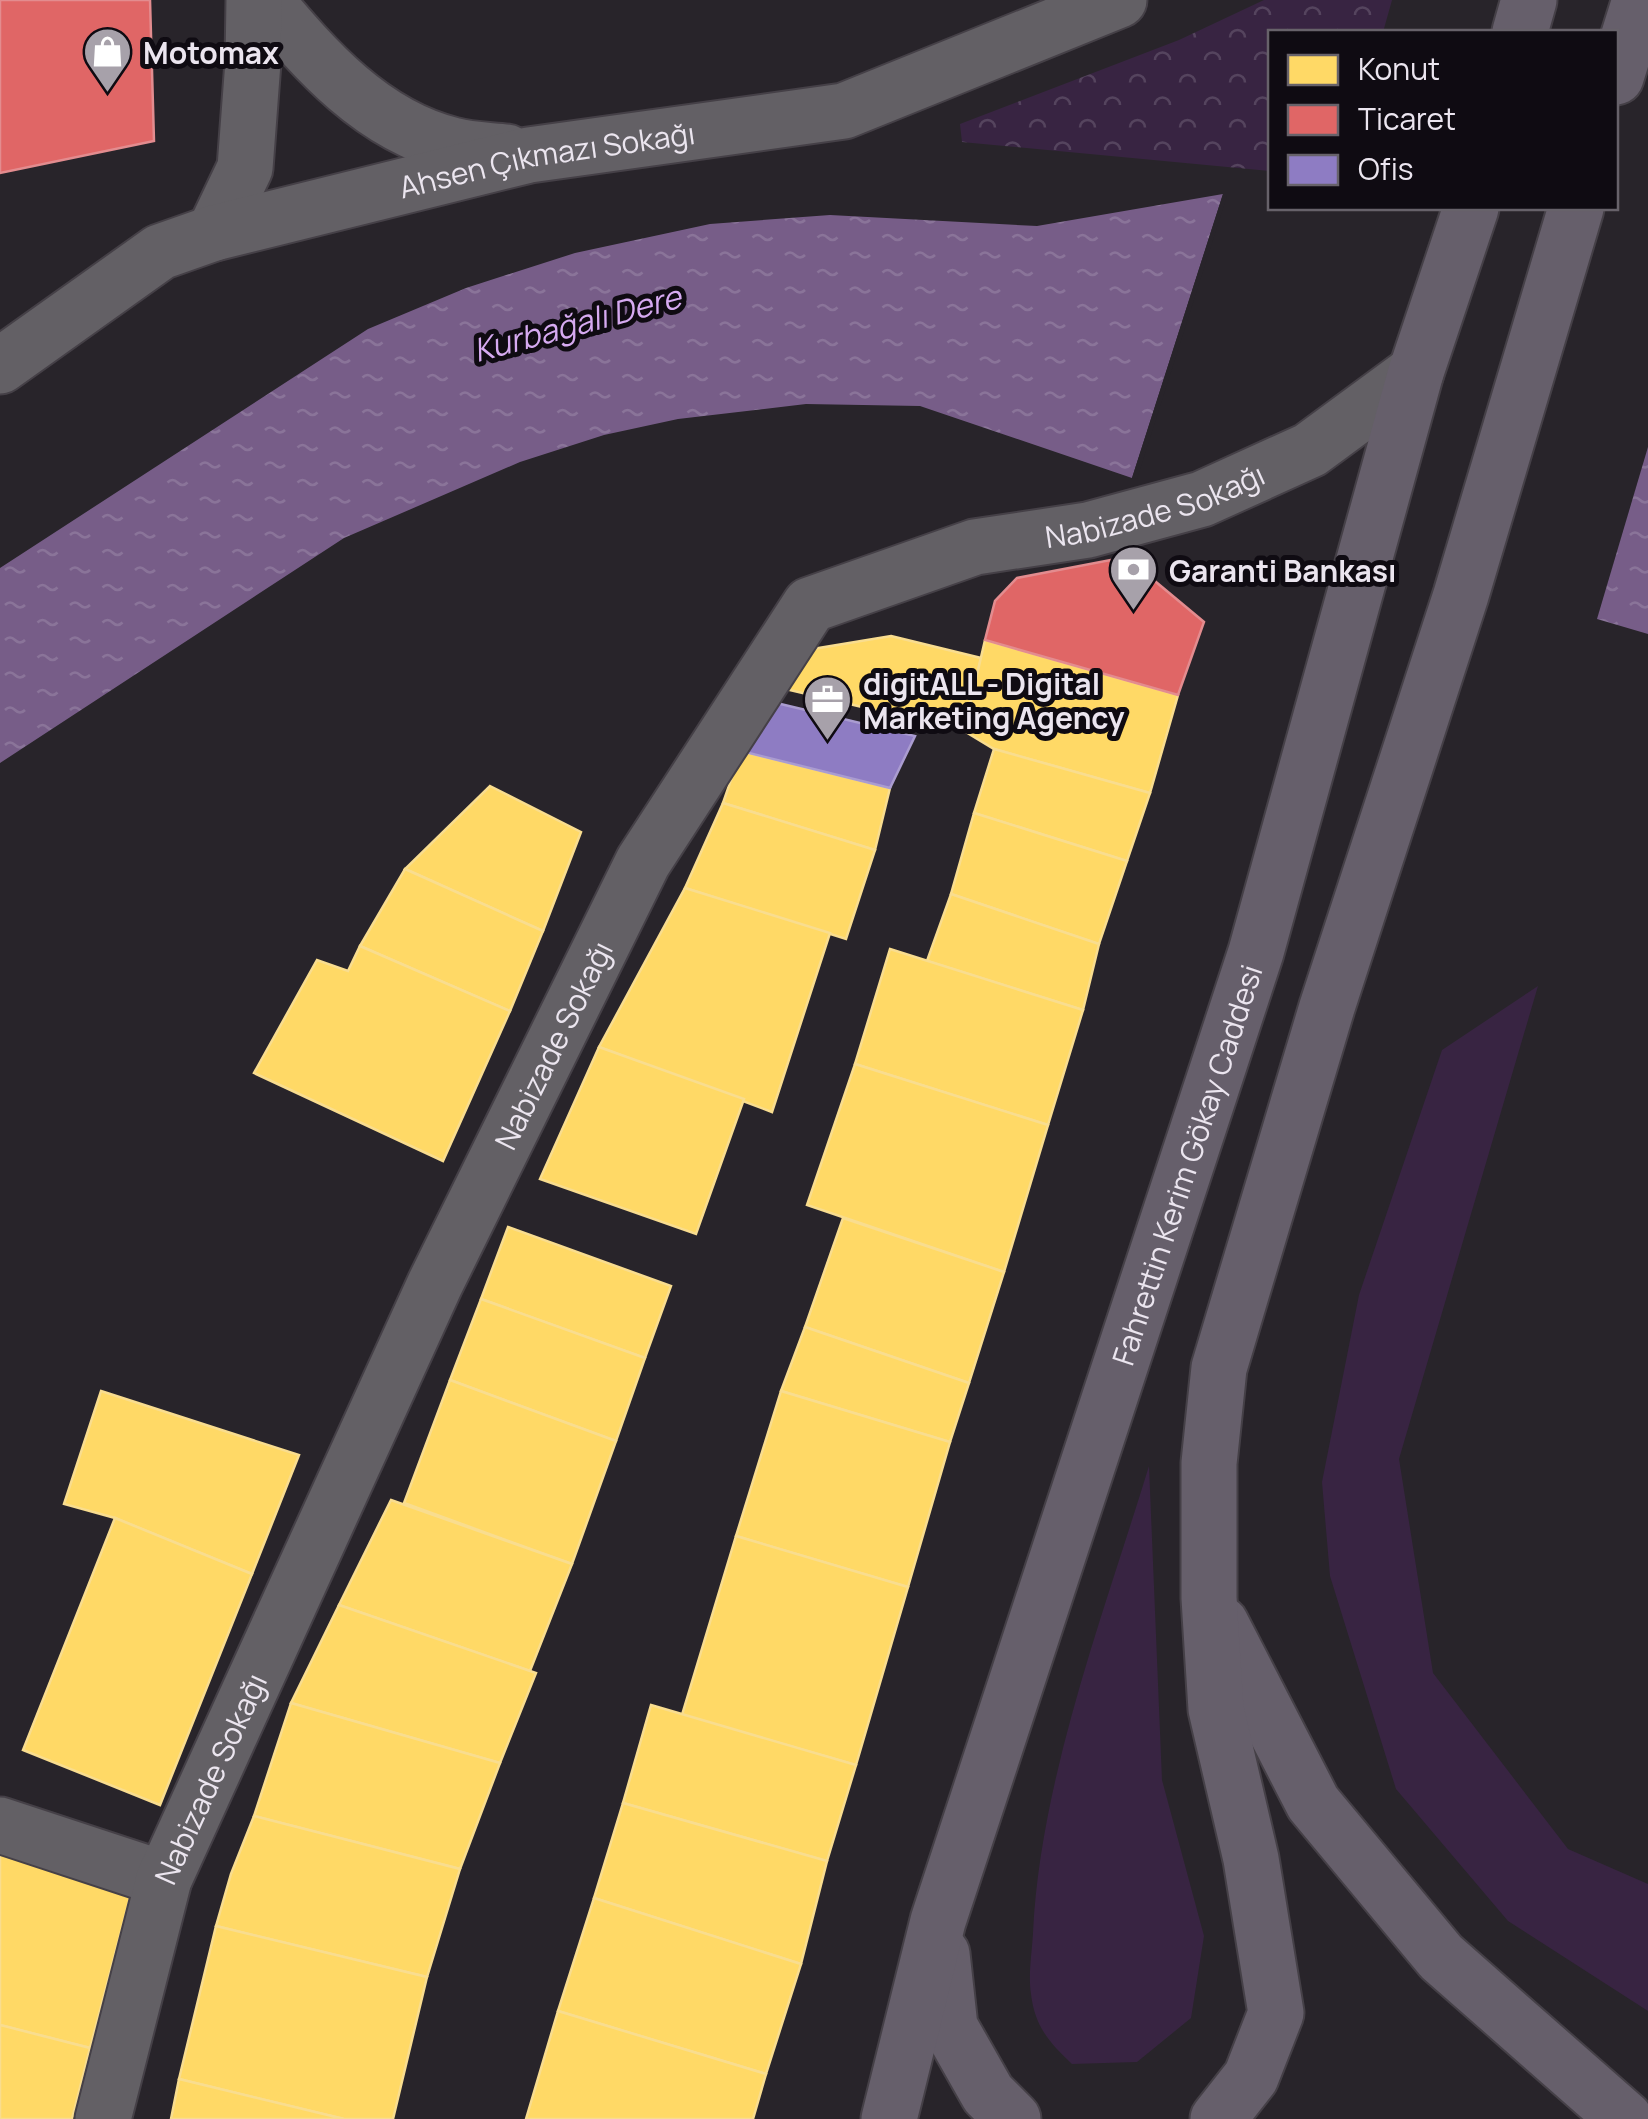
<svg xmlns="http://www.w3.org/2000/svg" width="1648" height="2119" viewBox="0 0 1648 2119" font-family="Manrope,sans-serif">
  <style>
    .grass { fill: #382442 }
    .park { fill: url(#park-crowns) }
    .water { fill: url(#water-ripples) }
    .pier { fill: #28242a }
    .homes { fill: #ffd966; stroke: #f9dd8f; stroke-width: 2.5 }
    .shops { fill: #e06666; stroke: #e38c8f; stroke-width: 2.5 }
    .offices { fill: #8e7cc3; stroke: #aa9cd0; stroke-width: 2.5 }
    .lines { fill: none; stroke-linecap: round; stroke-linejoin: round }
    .minor-casing { stroke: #454047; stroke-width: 59 }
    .primary-casing { stroke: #454047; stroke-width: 59 }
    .minor { stroke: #636065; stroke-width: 55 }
    .primary { stroke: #665f6b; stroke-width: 55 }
    .labels { text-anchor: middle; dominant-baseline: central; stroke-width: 10; stroke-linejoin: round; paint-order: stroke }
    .poi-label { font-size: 30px; font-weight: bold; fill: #ebe5ef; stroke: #0f0b12; text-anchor: start }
    .street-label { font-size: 30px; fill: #ebe5ef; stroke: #0f0b12 }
    .water-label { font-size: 32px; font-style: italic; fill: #d6aaf1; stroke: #0f0b12 }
  </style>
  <defs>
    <pattern id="park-crowns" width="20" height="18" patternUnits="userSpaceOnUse" patternTransform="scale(2.5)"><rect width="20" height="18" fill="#382442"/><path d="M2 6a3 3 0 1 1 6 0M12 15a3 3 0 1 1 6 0" fill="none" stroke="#55445e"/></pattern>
    <pattern id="water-ripples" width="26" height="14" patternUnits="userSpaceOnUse" patternTransform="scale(2.5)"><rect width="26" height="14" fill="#775d88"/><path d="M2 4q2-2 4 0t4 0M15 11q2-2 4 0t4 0" fill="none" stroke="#8a7499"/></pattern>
  </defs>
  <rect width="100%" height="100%" fill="#28242a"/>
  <g class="grass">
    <path d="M 1538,986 L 1399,1459 L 1433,1673 L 1568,1849 L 1648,1884 L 1648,2011 L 1508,1921 L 1396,1789 L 1330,1576 L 1322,1482 L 1359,1295 L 1442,1050 Z"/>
    <path d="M 1149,1466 L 1162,1780 L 1204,1936 L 1191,2018 L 1137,2062 L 1072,2064 C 1049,2042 1035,2027 1031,1994 C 1028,1975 1032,1952 1033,1933 C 1040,1780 1104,1613 1149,1466 Z"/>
  </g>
  <path class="park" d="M 1264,0 L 1392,0 L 1383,32 L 1270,32 L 1270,171 L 962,142 L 960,124 L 1179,40 Z"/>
  <g class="water">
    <path d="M 1223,194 L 1132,478 L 920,406 L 806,404 L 678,419 L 604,435 L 520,462 L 344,538 L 0,763 L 0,568 L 368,329 L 466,288 L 575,253 L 710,224 L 830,215 L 1037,226 Z"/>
    <path d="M 1648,447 L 1648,634 L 1597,619 Z"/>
  </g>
  <path class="pier" d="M 1223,194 L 1227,196 L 1137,479 L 1132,478 Z"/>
  <g class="homes">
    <path d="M 891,636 L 981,658 L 964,731 L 781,688 L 807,650 Z"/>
    <path d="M 985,640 L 1178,695 L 1150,793 L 994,749 L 964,731 Z"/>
    <path d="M 994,749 L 1150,793 L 1127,861 L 974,813 Z"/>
    <path d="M 741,751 L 890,788 L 875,850 L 723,803 Z"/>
    <path d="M 490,786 L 581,832 L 543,931 L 405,869 Z"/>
    <path d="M 723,803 L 875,850 L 846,939 L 685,888 Z"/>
    <path d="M 974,813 L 1127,861 L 1099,944 L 951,894 Z"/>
    <path d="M 405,869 L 543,931 L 510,1011 L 360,946 Z"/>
    <path d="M 685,888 L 830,933 L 772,1112 L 599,1047 Z"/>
    <path d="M 951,894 L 1099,944 L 1083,1010 L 927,961 Z"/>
    <path d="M 360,946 L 510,1011 L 443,1161 L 254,1073 L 317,960 L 348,971 Z"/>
    <path d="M 890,949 L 1083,1010 L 1048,1125 L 855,1064 Z"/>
    <path d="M 599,1047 L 744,1099 L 696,1234 L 540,1179 Z"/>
    <path d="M 855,1064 L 1048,1125 L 1004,1272 L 807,1205 Z"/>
    <path d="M 843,1218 L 1004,1272 L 969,1383 L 805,1327 Z"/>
    <path d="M 508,1227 L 671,1286 L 645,1358 L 481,1299 Z"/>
    <path d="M 481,1299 L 645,1358 L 616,1441 L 450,1380 Z"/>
    <path d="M 805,1327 L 969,1383 L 950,1442 L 781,1391 Z"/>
    <path d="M 450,1380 L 616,1441 L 572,1564 L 404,1503 Z"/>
    <path d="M 101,1391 L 299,1455 L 252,1574 L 115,1518 L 64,1504 Z"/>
    <path d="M 781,1391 L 950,1442 L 908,1587 L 736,1536 Z"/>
    <path d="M 391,1500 L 572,1564 L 530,1671 L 339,1605 Z"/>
    <path d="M 115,1518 L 252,1574 L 160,1805 L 23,1750 Z"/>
    <path d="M 736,1536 L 908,1587 L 856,1765 L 682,1715 Z"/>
    <path d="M 339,1605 L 536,1673 L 500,1763 L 291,1703 Z"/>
    <path d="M 291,1703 L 500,1763 L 460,1869 L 254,1816 Z"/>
    <path d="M 651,1705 L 856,1765 L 827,1861 L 623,1803 Z"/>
    <path d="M 623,1803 L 827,1861 L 801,1964 L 594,1898 Z"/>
    <path d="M 254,1816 L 460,1869 L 427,1977 L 216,1926 L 231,1874 Z"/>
    <path d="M 0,1853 L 132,1890 L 90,2048 L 0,2025 Z"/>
    <path d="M 594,1898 L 801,1964 L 766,2074 L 558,2011 Z"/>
    <path d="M 216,1926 L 427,1977 L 393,2119 L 344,2119 L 179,2079 Z"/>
    <path d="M 558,2011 L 766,2074 L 753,2119 L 526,2119 Z"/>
    <path d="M 0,2025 L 90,2048 L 72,2119 L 0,2119 Z"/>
    <path d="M 179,2079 L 344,2119 L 171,2119 Z"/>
  </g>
  <g class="shops">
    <path d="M 0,0 L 150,0 L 154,141 L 0,173 Z"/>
    <path d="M 1126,557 L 1204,622 L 1178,695 L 985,640 L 995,601 L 1017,578 Z"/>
  </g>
  <path class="offices" d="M 768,701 L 915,736 L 890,788 L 741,751 Z"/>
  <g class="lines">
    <defs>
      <g id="minor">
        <path d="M 265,0 C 316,61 372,125 452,145 C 469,150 489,150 507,152"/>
        <path d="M 214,233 L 245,168 L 253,62 L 254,0"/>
        <path id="s1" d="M 0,366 L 160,252 L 214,233 L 529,155 L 844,111 L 1119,0"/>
        <path d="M 0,1825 L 164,1879"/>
        <path id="s2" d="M 103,2119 L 164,1879 L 435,1284 L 643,862 L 810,605 L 975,547 L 1088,530 L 1202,499 L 1310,450 L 1416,372"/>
      </g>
      <g id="primary">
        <path d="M 1520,32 L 1529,0"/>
        <path d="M 1616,77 L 1640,0"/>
        <path d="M 1221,1624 L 1313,1803 L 1441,1957 L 1625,2119"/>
        <path d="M 942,1954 L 950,2027 L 988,2094 L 1013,2119"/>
        <path id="s3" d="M 889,2119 L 938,1921 L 1256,952 L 1416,372 L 1471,208"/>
        <path d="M 1218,2119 L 1251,2077 L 1276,2013 L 1251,1859 L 1216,1709 L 1209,1598 L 1209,1463 L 1219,1368 L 1327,1007 L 1461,595 L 1576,208"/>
      </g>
    </defs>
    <use href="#minor" class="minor-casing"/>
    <use href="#primary" class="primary-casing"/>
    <use href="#minor" class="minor"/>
    <use href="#primary" class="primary"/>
  </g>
  <defs>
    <symbol id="shop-pin" viewBox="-11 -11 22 30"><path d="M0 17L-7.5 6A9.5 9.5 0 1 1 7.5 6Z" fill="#a7a1aa" stroke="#0f0b12"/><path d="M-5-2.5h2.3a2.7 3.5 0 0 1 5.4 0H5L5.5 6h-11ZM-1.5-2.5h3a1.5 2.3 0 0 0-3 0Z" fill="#fff"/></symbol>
    <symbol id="bank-pin" viewBox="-11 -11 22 30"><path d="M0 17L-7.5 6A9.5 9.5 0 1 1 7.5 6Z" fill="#a7a1aa" stroke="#0f0b12"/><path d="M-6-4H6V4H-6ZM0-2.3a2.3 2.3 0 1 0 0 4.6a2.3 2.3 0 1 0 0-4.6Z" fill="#fff"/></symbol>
    <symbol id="office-pin" viewBox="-11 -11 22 30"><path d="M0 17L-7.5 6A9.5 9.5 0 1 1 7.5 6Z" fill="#a7a1aa" stroke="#0f0b12"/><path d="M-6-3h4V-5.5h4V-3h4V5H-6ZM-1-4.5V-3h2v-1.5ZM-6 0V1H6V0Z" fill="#fff"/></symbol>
  </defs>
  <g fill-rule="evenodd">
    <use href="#shop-pin" x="80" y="24" width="55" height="75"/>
    <use href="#bank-pin" x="1106" y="542" width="55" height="75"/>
    <use href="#office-pin" x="800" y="672" width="55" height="75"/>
  </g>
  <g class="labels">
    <g class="poi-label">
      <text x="143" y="52">Motomax</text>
      <text x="1169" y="570">Garanti Bankası</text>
      <text x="863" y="683">digitALL - Digital<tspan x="863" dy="34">Marketing Agency</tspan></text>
    </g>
    <g class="street-label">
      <text stroke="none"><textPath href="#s1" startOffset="595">Ahsen Çıkmazı Sokağı</textPath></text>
      <text stroke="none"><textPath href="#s2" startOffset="2038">Nabizade Sokağı</textPath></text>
      <text stroke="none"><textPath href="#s2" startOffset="1168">Nabizade Sokağı</textPath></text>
      <text stroke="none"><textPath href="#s3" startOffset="1000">Fahrettin Kerim Gökay Caddesi</textPath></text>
      <text stroke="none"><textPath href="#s2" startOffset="358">Nabizade Sokağı</textPath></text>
    </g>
    <g class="water-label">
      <text transform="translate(577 323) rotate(-15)">Kurbağalı Dere</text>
    </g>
  </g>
  <rect x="1268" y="30" width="350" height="180" fill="#0f0b12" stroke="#67626a" stroke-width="2.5"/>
  <rect x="1288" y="55" width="50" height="30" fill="#ffd966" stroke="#67626a" stroke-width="2.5"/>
  <text x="1358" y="80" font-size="30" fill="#ebe5ef">Konut</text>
  <rect x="1288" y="105" width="50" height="30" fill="#e06666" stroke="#67626a" stroke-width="2.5"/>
  <text x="1358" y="130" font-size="30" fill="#ebe5ef">Ticaret</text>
  <rect x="1288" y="155" width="50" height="30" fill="#8e7cc3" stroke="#67626a" stroke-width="2.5"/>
  <text x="1358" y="180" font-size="30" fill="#ebe5ef">Ofis</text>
</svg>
